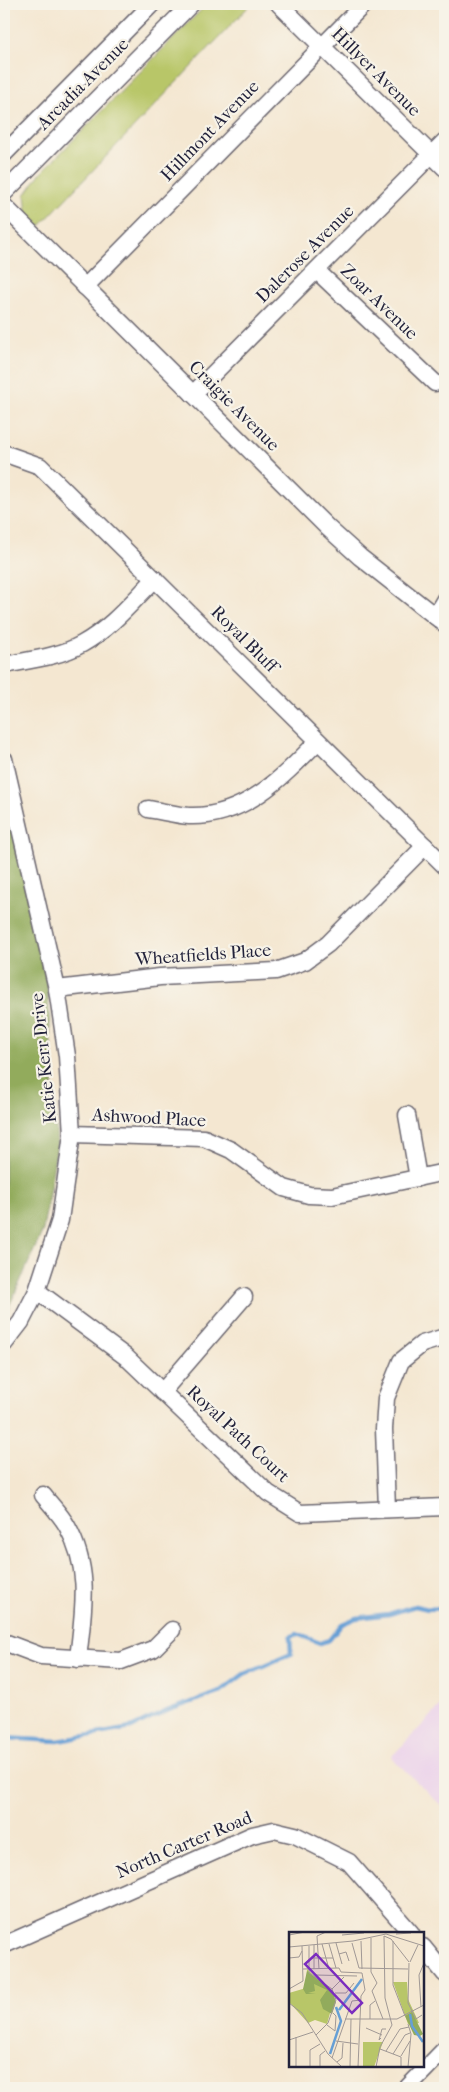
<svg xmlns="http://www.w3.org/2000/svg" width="449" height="2092" viewBox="0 0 449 2092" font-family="'IM FELL French Canon',serif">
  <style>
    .built { fill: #ebd1eb }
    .green { fill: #b8c668; stroke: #6d7452 }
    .forest { fill: #92ab5c; stroke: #5a664c }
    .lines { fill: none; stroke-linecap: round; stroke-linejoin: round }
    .stream { stroke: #669fd5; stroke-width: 4.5 }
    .minor-casing { stroke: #6c6770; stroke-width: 19 }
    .minor { stroke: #fff; stroke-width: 16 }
    .labels { text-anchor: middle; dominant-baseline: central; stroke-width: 4.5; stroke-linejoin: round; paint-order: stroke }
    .street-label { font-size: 18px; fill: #22223b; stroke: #f7f3e8 }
    .inset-river { fill: none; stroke: #669fd5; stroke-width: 2.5 }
    .inset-road { fill: none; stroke: #a09895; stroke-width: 1 }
    .view { fill: #7b2cbf; fill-opacity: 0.15; stroke: #7b2cbf; stroke-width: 2.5 }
    .inset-edge { fill: none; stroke: #22223b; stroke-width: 2.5 }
  </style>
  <rect width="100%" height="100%" fill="#f7f3e8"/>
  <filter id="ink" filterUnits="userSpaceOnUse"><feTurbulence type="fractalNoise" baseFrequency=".02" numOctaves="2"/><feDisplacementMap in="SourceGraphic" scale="10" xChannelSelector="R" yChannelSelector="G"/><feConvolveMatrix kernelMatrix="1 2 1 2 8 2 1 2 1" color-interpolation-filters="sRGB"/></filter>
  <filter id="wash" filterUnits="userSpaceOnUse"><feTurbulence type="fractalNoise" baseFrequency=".0096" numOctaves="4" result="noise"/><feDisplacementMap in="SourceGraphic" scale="20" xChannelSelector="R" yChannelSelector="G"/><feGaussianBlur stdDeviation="1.12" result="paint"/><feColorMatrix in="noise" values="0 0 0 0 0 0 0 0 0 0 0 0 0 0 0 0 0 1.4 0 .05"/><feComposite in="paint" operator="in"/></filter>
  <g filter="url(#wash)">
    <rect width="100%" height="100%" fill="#f4e7d1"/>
    <path class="built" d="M 445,1702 L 445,1809 L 391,1757 Z"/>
    <path class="green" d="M 207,4 L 251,4 L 38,228 L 27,213 L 25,195 L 39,175 Z"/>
    <path class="forest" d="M 4,793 L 46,961 L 57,1145 L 43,1230 L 4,1318 Z"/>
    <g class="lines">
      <path class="stream" d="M 4,1738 L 58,1741 L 131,1728 L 169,1710 L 220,1692 L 244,1674 L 291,1654 L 290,1637 L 297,1634 L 320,1643 L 329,1640 L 342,1624 L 356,1618 L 389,1614 L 415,1606 L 428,1609 L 445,1608"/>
    </g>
  </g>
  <g filter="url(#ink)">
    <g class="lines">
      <defs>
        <g id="minor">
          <path d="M 279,4 L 445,168"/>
          <path d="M 4,154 L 152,4"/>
          <path d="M 4,193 L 191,4"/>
          <path d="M 4,206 L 328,528 L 360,557 L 445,624"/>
          <path d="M 317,271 L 435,383"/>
          <path d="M 85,287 L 364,4"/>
          <path d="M 193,394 L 445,141"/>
          <path d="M 6,454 L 40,466 L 445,866"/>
          <path d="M 435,616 L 445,599"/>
          <path d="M 4,665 C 29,660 59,657 82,644 C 111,628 132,602 155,579"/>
          <path d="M 4,759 L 57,989 L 67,1056 L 72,1134 L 60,1220 L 37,1291 L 21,1322 L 4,1344"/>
          <path d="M 148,809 C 161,811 176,815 189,816 C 244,818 283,777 318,741"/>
          <path d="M 57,989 L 160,977 L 276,971 L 305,961 L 328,944 L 425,846"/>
          <path d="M 407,1115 L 418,1178"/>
          <path d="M 72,1134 L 204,1138 L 231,1150 L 284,1188 L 309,1195 L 332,1196 L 445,1172"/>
          <path d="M 37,1291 L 126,1357 L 268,1493 L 300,1513 L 445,1507"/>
          <path d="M 162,1392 L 244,1297"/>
          <path d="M 43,1495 C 51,1505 61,1515 67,1526 C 92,1571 83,1611 78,1659"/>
          <path d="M 387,1509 L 384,1429 L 386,1398 L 401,1361 L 422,1344 L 445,1337"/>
          <path d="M 4,1642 L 41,1656 L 121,1661 L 153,1649 L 172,1630"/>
          <path d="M 4,1945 L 252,1835 L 274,1830 L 295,1835 L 349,1862 L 411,1933"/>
          <path d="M 423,1947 L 445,1974"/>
          <path d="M 407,2088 L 445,2049"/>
        </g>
      </defs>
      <use href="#minor" class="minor-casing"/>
      <use href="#minor" class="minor"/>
    </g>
  </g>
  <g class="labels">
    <g class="street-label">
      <text transform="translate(376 72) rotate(45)">Hillyer Avenue</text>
      <text transform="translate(83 84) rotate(-45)">Arcadia Avenue</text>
      <text transform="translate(210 131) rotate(-46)">Hillmont Avenue</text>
      <text transform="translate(305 254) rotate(-45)">Dalerose Avenue</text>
      <text transform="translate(379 302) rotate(44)">Zoar Avenue</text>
      <text transform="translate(234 406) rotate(45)">Craigie Avenue</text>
      <text transform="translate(244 639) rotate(45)">Royal Bluff</text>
      <text transform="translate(203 955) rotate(-4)">Wheatfields Place</text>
      <text transform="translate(44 1058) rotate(-96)">Katie Kerr Drive</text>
      <text transform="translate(149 1118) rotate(3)">Ashwood Place</text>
      <text transform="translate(238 1434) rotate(43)">Royal Path Court</text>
      <text transform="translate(184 1845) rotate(-23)">North Carter Road</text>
    </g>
  </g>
  <g transform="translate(289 1932)">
    <rect width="135" height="135" fill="#f4e7d1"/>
    <path d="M 18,37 L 46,63 L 38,92 L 26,88 L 19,91 L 0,70 L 0,61 L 17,56 ZM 104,50 L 118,50 L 119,67 L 130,91 L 119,92 ZM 74,110 L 94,110 L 85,135 L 74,135 Z" fill="#b8c668"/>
    <path d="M 18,39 L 43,58 L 47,70 L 43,82 L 34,77 L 31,68 L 38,58 L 25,52 L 26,59 L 19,61 L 27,62 L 17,62 L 14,57 ZM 123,80 L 134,102 L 131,104 L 125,103 L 116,84 Z" fill="#92ab5c"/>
    <path class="inset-river" d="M 50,78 L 73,47M 121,82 L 123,94 L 134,110M 41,122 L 52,89 L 47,75"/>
    <path class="inset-road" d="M 107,2 L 122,1M 0,3 L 16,0M 53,3 L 75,1M 95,4 L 102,7 L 120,30M 82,6 L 82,40 L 88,51M 72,9 L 73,37M 104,9 L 104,53 L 116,84M 47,11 L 53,32M 63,11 L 70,36 L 119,37M 33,12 L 40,37M 40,12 L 47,36M 20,14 L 20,41 L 43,57 L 47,68 L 39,91 L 27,103M 0,15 L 64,9 L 97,2 L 135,14M 50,22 L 57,20 L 60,29M 0,23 L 0,45M 0,26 L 10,25 L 13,19M 23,26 L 44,26M 121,30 L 129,13M 120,31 L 119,71 L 127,87 L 133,83M 14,37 L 50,36 L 52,40 L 73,41 L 76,58 L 72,64 L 69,135M 25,37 L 25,13M 30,37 L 28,4 L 37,0M 27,43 L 68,44M 88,51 L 83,59 L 94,87M 0,57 L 14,49 L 13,14M 43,57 L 55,45M 46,61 L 57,61 L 65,51M 0,71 L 13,81 L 39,122 L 53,135M 132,75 L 130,43 L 135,31M 56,87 L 108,87 L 135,73M 81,87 L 81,73 L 86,69M 119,92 L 122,102 L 119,135M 38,93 L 46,99 L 47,84 L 44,81M 77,96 L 93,103M 92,106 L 90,108 L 93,97 L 97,97M 0,108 L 24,100M 47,109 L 69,112M 91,117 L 112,125 L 112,135M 97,119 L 111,97 L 120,95M 104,122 L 116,103 L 121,101M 112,124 L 121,109M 43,126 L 63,69 L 72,68M 48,130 L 53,126 L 54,111M 7,135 L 7,105M 21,135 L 21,118 L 31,112M 31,135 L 31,123 L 36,119M 61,135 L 62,87M 87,135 L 91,115 L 103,93 L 96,66 L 95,4"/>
    <path class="view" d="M 27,22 L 73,71 L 63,81 L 16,32 Z"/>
    <rect width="135" height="135" class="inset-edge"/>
  </g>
  <rect width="449" height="2092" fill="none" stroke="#f7f3e8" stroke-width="20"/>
</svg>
